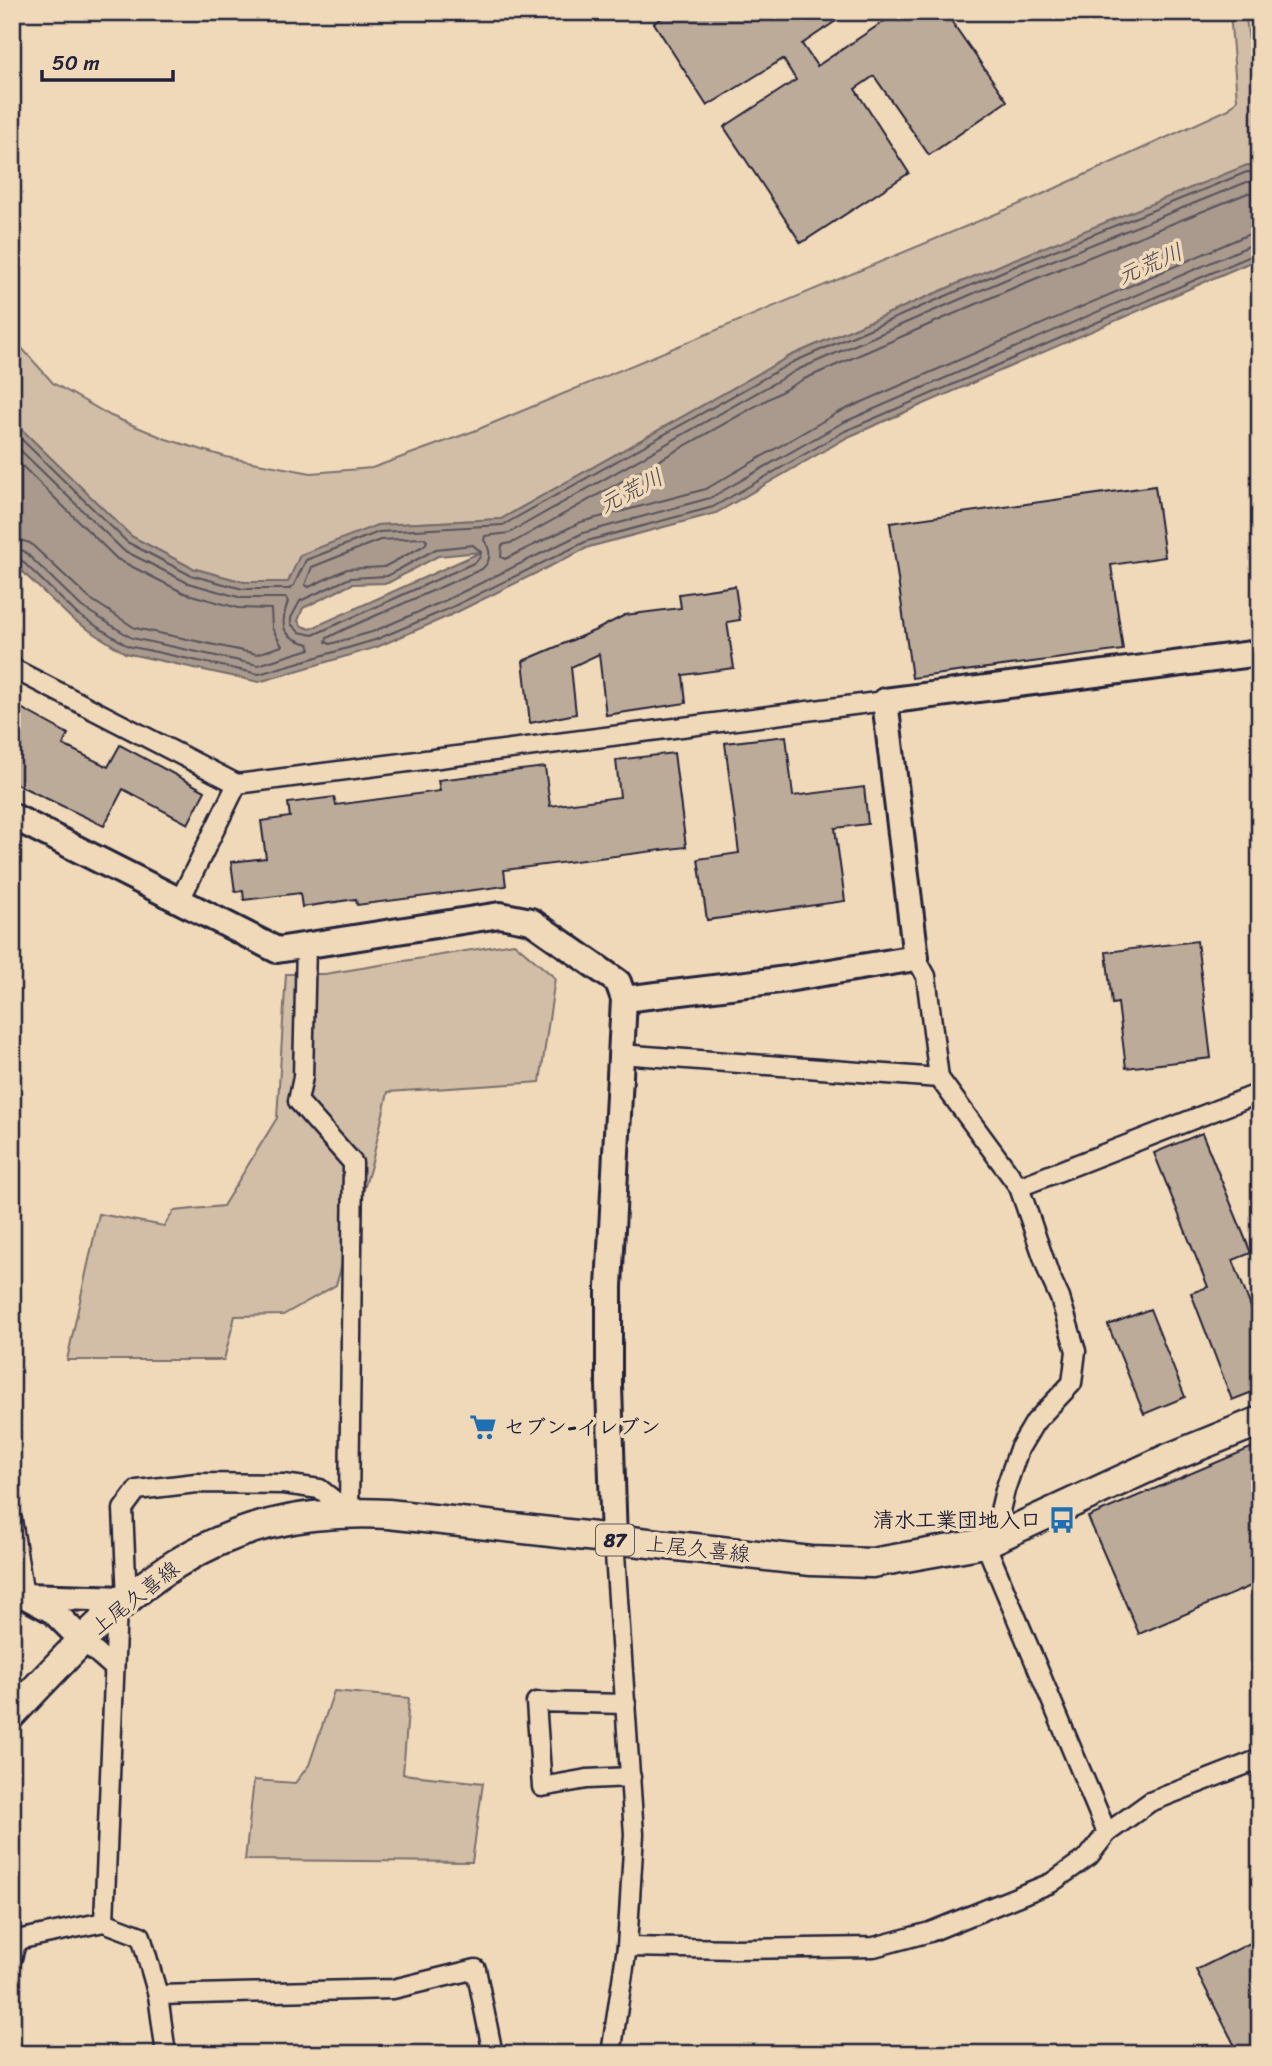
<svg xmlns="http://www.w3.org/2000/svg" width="1272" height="2066" viewBox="0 0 1272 2066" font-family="Sriracha,'Klee One',sans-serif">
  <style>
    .green { fill: #d2bea6; stroke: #7a7070; stroke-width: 2 }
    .water { fill: #a99a8d; stroke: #736a6c; stroke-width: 2; fill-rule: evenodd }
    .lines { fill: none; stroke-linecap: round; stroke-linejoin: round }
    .shore { stroke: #58525c; stroke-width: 2 }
    .building { fill: #bdab99; stroke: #22223b; stroke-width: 2 }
    .street-casing { stroke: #22223b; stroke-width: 23 }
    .secondary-casing { stroke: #22223b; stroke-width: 30 }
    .primary-casing { stroke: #22223b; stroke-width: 33 }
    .street { stroke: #f0d9b8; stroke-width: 18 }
    .secondary { stroke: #f0d9b8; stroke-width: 24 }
    .primary { stroke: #f0d9b8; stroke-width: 28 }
    .labels { text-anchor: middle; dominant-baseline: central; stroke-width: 7; stroke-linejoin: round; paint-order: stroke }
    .shield { fill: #f0d9b8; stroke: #605960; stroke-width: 2 }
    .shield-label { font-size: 19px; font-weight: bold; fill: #22223b }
    .poi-label { font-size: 21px; font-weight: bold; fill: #22223b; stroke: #f0d9b8; text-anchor: start }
    .street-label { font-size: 21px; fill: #22223b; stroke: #f0d9b8 }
    .water-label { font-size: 23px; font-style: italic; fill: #4a4654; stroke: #f0d9b8 }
  </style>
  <rect width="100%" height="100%" fill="#f0d9b8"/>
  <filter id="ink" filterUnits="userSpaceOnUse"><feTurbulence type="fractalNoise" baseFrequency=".0143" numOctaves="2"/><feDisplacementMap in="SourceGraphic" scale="14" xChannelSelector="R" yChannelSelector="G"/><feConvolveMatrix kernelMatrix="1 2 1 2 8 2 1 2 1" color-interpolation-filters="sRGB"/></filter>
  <g filter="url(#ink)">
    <g class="green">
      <path d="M 1230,12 L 1245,12 L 1260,119 L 1260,166 L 1010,261 L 790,356 L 501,519 L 377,525 L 288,582 L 244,582 L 192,568 L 131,536 L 12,420 L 12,337 L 53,383 L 111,416 L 166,439 L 226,457 L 311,473 L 372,468 L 474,431 L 1034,198 L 1229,109 L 1237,100 Z"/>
      <path d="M 514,943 L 555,978 L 540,1082 L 388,1092 L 372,1162 L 336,1285 L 283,1315 L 235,1316 L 224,1360 L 67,1360 L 99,1214 L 164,1226 L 174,1211 L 223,1206 L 277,1118 L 286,974 L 325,974 Z"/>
      <path d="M 334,1691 L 409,1698 L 403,1774 L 483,1783 L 472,1862 L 245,1860 L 254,1780 L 295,1783 L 309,1765 Z"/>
    </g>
    <path class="water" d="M 1247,165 L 1260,166 L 1260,258 L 848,437 L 716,513 L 589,547 L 451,615 L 377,647 L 259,682 L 125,653 L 72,619 L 12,562 L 12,420 L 131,536 L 192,568 L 244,582 L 288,582 L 300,555 L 377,525 L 501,519 L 790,356 L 1010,261 ZM 481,552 L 310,629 L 302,626 L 298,621 L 303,608 L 352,584 L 388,583 L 438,556 Z"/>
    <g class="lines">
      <g class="shore">
        <path d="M 1260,182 L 1247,182 L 1016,275 L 797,370 L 509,533 L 485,536 L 484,540 C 491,550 492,560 482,569 L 343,630 L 327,638 L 326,642 L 330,644 L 372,632 L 444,601 L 583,533 L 710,498 L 842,423 L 1251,245 L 1260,243"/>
        <path d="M 1260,193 L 1248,193 L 1020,285 L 802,380 L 514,542 L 502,545 L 501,557 L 505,559 L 581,522 L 706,489 L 837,413 L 1247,235 L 1260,233"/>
        <path d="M 12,430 L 127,542 L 190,575 L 243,589 L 289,589 L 294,585 L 306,560 L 379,532 L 503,525 L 793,362 L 1013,267 L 1247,172 L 1260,173"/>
        <path d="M 12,442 L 123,550 L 188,583 L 242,598 L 286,598 L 288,602 C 279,627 282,637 309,644 L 310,649 L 258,665 L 132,638 L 82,607 L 24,551 L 12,548"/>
        <path d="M 12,456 L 117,559 L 184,593 L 238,608 L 271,609 L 272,628 L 282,646 L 257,654 L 135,628 L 89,598 L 30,543 L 12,538"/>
        <path d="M 424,538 L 427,541 L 425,545 L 384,567 L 347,569 L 309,587 L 305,585 L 312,567 L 380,540 Z"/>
        <path d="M 473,545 L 481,552 L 480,557 L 476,562 L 313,635 L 299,632 L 291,624 L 291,618 L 300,601 L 350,578 L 387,576 L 436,549 Z"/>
        <path d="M 12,557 L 20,559 L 77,614 L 128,646 L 259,674 L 375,640 L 448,609 L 587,541 L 713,507 L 845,431 L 1260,252"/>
      </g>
    </g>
    <g class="building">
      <path d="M 671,12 L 849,12 L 802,44 L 817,66 L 898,12 L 945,12 L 1007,101 L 929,155 L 874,76 L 855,89 L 909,173 L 801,243 L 724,127 L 796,80 L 783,59 L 707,106 L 654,23 Z"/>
      <path d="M 1155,486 L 1165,557 L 1111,565 L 1123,650 L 912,678 L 890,523 Z"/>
      <path d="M 735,586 L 740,620 L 727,622 L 734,668 L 683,675 L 686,703 L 606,715 L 599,654 L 571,667 L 576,714 L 530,723 L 523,661 L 596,630 L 625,615 L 681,608 L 679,594 Z"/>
      <path d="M 12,703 L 68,734 L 63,745 L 108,767 L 120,745 L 205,791 L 188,824 L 123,789 L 104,826 L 12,782 Z"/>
      <path d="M 786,736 L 793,796 L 864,787 L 868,824 L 835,828 L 845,901 L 707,920 L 698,859 L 739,853 L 725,743 Z"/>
      <path d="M 674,753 L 686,847 L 504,870 L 506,886 L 357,905 L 356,899 L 302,907 L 300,893 L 244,900 L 243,891 L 235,892 L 231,862 L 266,858 L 261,821 L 290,817 L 288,803 L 334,797 L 336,805 L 440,791 L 438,780 L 545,767 L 550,806 L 620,797 L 616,760 Z"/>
      <path d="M 1197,941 L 1211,1058 L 1126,1068 L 1118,1003 L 1112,1004 L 1106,952 Z"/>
      <path d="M 1202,1133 L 1251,1253 L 1233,1260 L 1260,1331 L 1260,1389 L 1232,1400 L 1191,1293 L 1208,1287 L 1154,1153 Z"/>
      <path d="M 1150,1309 L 1185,1397 L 1144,1414 L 1108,1325 Z"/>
      <path d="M 1260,1444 L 1260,1582 L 1139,1634 L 1088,1517 Z"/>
      <path d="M 1260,1938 L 1260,2054 L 1239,2054 L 1196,1970 Z"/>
    </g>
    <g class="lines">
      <defs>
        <g id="street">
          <path d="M 12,668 L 237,784"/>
          <path d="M 180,900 L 237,784 L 885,701"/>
          <path d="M 306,945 L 303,1077 L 298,1101 L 353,1163 L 349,1512"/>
          <path d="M 916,958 L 926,976 L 939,1078 L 1019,1187 L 1049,1274 L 1060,1298 L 1076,1351 L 1072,1383 L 1035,1422 L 1019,1449 L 1005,1490 L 993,1540"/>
          <path d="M 620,1054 L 939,1078"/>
          <path d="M 1019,1187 L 1260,1093"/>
          <path d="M 12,1520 L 24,1596"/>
          <path d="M 985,1543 L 1107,1833"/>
          <path d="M 127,1599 L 123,1509 L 137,1490 L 196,1483 L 283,1484 L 320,1489 L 349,1512"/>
          <path d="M 82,1640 L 114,1668"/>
          <path d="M 626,1704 L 536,1702 L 542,1787 L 587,1779 L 631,1777"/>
          <path d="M 104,1922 L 117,1607"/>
          <path d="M 12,1941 L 104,1922 L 141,1936 L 158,1995 L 166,2054"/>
          <path d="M 627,1947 L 735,1949 L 874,1947 L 930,1932 L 1051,1883 L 1089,1856 L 1107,1833 L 1150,1802 L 1260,1759"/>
          <path d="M 12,1958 L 17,1940"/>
          <path d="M 158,1995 L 393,1989 L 476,1969 L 493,2054"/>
          <path d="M 611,2054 L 627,1947 L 634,1834 L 614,1540"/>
        </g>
        <g id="secondary">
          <path d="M 12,816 L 277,950 L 500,915 L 531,921 L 618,982 L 624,999 L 609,1287 L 609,1386 L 614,1540"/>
          <path d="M 624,999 L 787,979 L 916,958 L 885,701 L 1260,653"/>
          <path d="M 24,1596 L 127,1599"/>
          <path d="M 29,1598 L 53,1611 L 82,1640"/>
        </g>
        <path id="primary" d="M 12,1714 C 127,1591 206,1505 388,1514 L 811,1561 L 872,1563 L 985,1543 L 1169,1458 L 1260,1421"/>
      </defs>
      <use href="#street" class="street-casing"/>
      <use href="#secondary" class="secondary-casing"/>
      <use href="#primary" class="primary-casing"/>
      <use href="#street" class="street"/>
      <use href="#secondary" class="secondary"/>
      <use href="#primary" class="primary"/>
    </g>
  </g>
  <defs>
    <symbol id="supermarket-bare" viewBox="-9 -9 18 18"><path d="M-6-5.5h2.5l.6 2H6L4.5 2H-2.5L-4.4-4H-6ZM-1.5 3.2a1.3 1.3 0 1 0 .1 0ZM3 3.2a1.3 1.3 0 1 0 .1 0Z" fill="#1f6fb2" stroke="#f0d9b8" stroke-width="2.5" paint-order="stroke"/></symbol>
    <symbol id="bus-bare" viewBox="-9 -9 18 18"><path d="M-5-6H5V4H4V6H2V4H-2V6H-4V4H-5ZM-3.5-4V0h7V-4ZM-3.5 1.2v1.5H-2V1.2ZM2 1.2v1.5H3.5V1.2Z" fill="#1f6fb2" stroke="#f0d9b8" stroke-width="2.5" paint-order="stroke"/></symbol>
  </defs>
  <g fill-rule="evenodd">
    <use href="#supermarket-bare" x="464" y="1408" width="38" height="38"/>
    <use href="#bus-bare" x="1043" y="1501" width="38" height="38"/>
  </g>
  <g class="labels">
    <rect class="shield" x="596" y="1524.5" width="38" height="31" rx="5"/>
    <g class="shield-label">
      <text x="615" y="1540">87</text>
    </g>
    <g class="poi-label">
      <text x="504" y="1427">セブン-イレブン</text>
      <text x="1041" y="1520" text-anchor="end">清水工業団地入口</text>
    </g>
    <g class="street-label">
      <text transform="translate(698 1549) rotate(6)">上尾久喜線</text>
      <text transform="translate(135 1598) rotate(-38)">上尾久喜線</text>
    </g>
    <g class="water-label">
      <text transform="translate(1150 264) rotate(-23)">元荒川</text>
      <text transform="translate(631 491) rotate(-27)">元荒川</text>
    </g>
  </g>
  <rect width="1272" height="2066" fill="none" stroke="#f0d9b8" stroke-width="42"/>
  <rect x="21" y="21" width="1230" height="2024" fill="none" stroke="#22223b" stroke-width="2.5" filter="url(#ink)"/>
  <path d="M42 70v10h131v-10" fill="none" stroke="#22223b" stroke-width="3.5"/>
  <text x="52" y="70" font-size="21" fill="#22223b" stroke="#f0d9b8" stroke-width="5" paint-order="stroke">50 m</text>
</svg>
